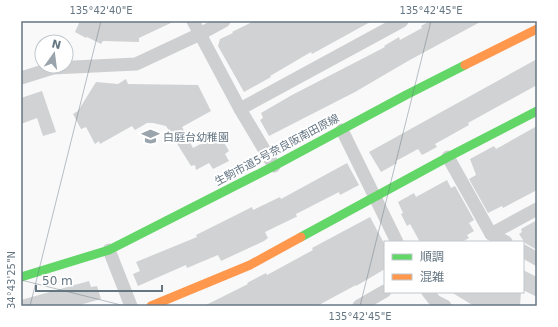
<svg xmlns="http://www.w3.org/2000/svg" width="558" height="327" viewBox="0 0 558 327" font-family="'DejaVu Sans','Noto Sans JP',sans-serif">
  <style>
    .building { fill: #d0d2d3 }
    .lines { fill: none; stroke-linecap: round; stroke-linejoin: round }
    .street { stroke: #cecfd0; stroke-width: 13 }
    .fast { stroke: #63d668; stroke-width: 9 }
    .slow { stroke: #ff974d; stroke-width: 9 }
    .ticks { fill: none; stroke: #657683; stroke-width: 1; stroke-opacity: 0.45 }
    .labels { text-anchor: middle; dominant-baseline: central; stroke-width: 4; stroke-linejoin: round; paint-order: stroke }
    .poi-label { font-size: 11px; fill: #657683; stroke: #fff; text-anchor: start }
    .street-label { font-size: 11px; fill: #657683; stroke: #fff }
    .neatline { fill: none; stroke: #657683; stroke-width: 1.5 }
    .ticks-label { font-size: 10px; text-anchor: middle; fill: #657683 }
  </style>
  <rect width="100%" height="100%" fill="#f9f9f9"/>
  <g class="building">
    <path d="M 80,21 L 175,21 L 139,38 L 139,42 L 103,41 L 101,44 L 87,37 L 86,38 L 75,32 Z"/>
    <path d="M 254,21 L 372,21 L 312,54 L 311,52 L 270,76 L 271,77 L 244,92 L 218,46 L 220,39 L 233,33 L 232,32 Z"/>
    <path d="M 430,21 L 482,21 L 408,61 L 355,92 L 269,136 L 260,120 L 263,118 L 261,113 L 292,95 L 385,47 L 384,46 L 399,37 L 400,40 L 422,28 L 421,26 Z"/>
    <path d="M 537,59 L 537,85 L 468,123 L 469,125 L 435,144 L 437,147 L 422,155 L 418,149 L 396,161 L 397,163 L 381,172 L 369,152 Z"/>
    <path d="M 126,79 L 128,84 L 198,85 L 211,111 L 182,127 L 193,148 L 219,134 L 229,151 L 225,154 L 229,161 L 213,169 L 209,163 L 196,170 L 195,165 L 191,166 L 166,126 L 153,123 L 147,123 L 135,130 L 132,126 L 100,144 L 99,141 L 95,144 L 86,127 L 81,129 L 73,114 L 78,111 L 96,82 L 118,84 Z"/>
    <path d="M 42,91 L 56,132 L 43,136 L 37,118 L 21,124 L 21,98 Z"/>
    <path d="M 537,126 L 537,190 L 503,208 L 502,206 L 488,213 L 469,179 L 476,175 L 470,159 L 494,146 L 496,149 Z"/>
    <path d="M 347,163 L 359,185 L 340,195 L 339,192 L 296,214 L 297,217 L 296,217 L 265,232 L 268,238 L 264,241 L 221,261 L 218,255 L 187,268 L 186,265 L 138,286 L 133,274 L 140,271 L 136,262 L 197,237 L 196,235 L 252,207 L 253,210 L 280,197 L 281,199 Z"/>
    <path d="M 447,180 L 451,188 L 455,186 L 474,220 L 469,223 L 474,231 L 467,235 L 469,238 L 462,242 L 420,242 L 410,224 L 407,226 L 401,214 L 403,213 L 398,202 L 414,193 L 416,197 Z"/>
    <path d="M 370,217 L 385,245 L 385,269 L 356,286 L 356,285 L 317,306 L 204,306 L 248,284 L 247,283 L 266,273 L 267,275 L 313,250 L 312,248 Z"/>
    <path d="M 537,220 L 537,250 L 525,243 L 519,234 L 522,232 L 521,229 Z"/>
    <path d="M 523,270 L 537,277 L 537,297 L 523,290 Z"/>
    <path d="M 89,281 L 91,287 L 97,286 L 101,299 L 76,306 L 21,306 L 21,300 Z"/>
    <path d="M 451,292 L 521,292 L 520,306 L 474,306 Z"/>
  </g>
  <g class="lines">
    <g class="street">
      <path d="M 193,21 L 240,109 L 274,166"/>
      <path d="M 21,78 L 53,68 L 136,64 L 200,34 L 224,21"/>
      <path d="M 240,109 L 402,21"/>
      <path d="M 342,130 L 397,242"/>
      <path d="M 448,157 L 491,234 L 506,242"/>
      <path d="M 491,234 L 537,209"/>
      <path d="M 109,250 L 131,306"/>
      <path d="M 523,251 L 537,259"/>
      <path d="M 428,292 L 435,301 L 445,306"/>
      <path d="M 359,306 L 385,291"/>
    </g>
    <g class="fast">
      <path d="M 301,237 L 448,157 L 537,111"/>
      <path d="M 21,277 L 109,250 L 274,166 L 406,95 L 465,65"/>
    </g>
    <g class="slow">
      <path d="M 465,65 L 537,29"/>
      <path d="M 151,306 L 250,265 L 301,237"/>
    </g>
  </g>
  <path class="ticks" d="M 21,280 L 125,306M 30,306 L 101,21M 360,306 L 431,21"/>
  <defs>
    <symbol id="school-bare" viewBox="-9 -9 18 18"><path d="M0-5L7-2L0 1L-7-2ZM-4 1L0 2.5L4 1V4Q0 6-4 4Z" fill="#99a4ac" stroke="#fff" stroke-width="2.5" paint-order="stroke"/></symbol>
  </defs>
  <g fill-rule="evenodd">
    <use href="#school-bare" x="138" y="124" width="25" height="25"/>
  </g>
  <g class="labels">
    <g class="poi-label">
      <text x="163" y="137">白庭台幼稚園</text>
    </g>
    <g class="street-label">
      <text transform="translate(277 150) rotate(-28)">生駒市道5号奈良阪南田原線</text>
    </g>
  </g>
  <rect width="558" height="327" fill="none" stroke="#ffffff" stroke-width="44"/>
  <rect x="384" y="241" width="140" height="52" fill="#ffffff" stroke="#c1c8cd"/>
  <rect x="392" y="254" width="20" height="6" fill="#63d668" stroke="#c1c8cd"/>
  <text x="420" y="261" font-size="12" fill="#657683">順調</text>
  <rect x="392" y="274" width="20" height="6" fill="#ff974d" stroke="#c1c8cd"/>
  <text x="420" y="281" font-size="12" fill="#657683">混雑</text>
  <g transform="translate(54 54) rotate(14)"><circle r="19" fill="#ffffff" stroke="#c1c8cd"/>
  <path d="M0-3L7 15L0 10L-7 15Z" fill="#99a4ac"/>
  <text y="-6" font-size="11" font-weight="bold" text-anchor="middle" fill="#657683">N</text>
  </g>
  <path d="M36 285v6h126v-6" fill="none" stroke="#657683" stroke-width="2"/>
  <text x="42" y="285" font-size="12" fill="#657683" stroke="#ffffff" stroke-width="3" paint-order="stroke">50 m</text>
  <rect x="22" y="22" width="514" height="283" class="neatline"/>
  <g class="ticks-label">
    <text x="101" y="14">135°42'40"E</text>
    <text x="431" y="14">135°42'45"E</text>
    <text transform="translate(11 280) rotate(-90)" y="4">34°43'25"N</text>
    <text x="360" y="320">135°42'45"E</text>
  </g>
</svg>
